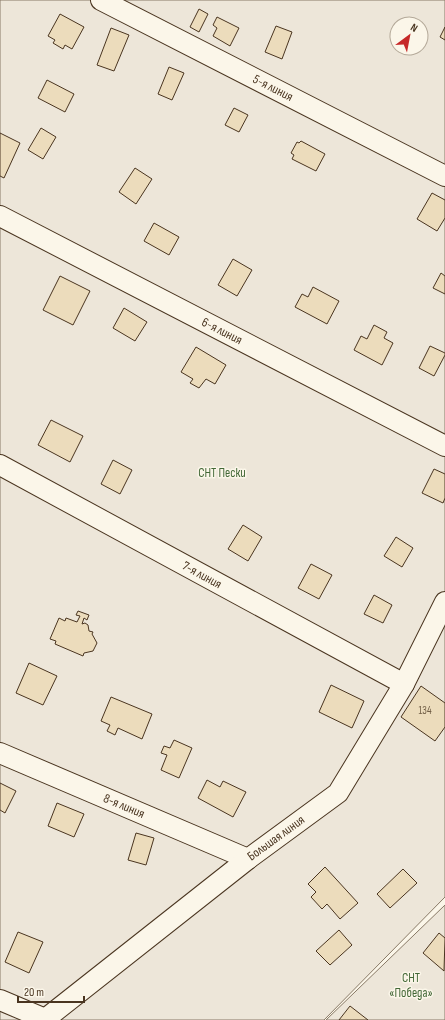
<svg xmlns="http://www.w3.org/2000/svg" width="445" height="1020" viewBox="0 0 445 1020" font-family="'Sofia Sans Condensed',sans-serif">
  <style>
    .green { fill: #ede6d9; stroke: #887966; fill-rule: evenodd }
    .building { fill: #ecdcbc; stroke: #4a3520 }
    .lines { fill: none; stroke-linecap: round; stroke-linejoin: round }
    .street-casing { stroke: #4a3520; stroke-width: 22 }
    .street { stroke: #fbf6e9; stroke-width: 20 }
    .labels { text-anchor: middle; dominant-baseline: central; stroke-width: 3; stroke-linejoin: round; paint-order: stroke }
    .number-label { font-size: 11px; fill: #725f47 }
    .street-label { font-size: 13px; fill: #4a3520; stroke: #fbf6e9 }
    .park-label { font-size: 13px; fill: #436837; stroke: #fbf6e9 }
  </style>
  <rect width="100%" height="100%" fill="#fbf6e9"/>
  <g class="green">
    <path d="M 0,0 L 445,0 L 445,897 L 324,1020 L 0,1020 ZM 397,24 L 421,24 L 421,48 L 397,48 Z"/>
    <path d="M 445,905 L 445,1020 L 326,1020 Z"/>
  </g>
  <g class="building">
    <path d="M 199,9 L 208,14 L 199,32 L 190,27 Z"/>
    <path d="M 60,14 L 84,27 L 72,49 L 65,45 L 63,49 L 53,43 L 55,40 L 48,36 Z"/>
    <path d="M 217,17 L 239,28 L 230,46 L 213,36 L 217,28 L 213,25 Z"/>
    <path d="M 276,26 L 292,32 L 282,59 L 265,52 Z"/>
    <path d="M 445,27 L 445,40 L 440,37 Z"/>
    <path d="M 111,28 L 129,35 L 114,71 L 97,65 Z"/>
    <path d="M 169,67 L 184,73 L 172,100 L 158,94 Z"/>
    <path d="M 47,80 L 74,94 L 65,112 L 38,98 Z"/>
    <path d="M 234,108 L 248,115 L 239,132 L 225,125 Z"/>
    <path d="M 41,128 L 56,137 L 43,159 L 28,150 Z"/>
    <path d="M 0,133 L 20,143 L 4,178 L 0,176 Z"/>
    <path d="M 301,141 L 325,154 L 316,171 L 292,159 L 294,155 L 291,153 L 297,142 L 299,143 Z"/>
    <path d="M 135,168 L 152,179 L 136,204 L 119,192 Z"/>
    <path d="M 432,193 L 445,200 L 445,218 L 437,231 L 417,219 Z"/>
    <path d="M 154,223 L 179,237 L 169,255 L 144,241 Z"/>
    <path d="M 233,259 L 252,270 L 237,296 L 218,285 Z"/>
    <path d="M 441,273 L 445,276 L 445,294 L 433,288 Z"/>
    <path d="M 60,276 L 90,291 L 73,325 L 43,310 Z"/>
    <path d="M 313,287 L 339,301 L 327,324 L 295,307 L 302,294 L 308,297 Z"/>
    <path d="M 124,308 L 147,322 L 135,341 L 113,328 Z"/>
    <path d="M 374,325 L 387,332 L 384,338 L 393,343 L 382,365 L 354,350 L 361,336 L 367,339 Z"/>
    <path d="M 430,346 L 445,353 L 445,355 L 434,376 L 419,368 Z"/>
    <path d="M 196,347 L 226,365 L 215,384 L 206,379 L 199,388 L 190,383 L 193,379 L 181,372 Z"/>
    <path d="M 51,420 L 83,436 L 70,462 L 38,445 Z"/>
    <path d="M 113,460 L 132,470 L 120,494 L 101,484 Z"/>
    <path d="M 434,469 L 445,474 L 445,498 L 443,503 L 422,493 Z"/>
    <path d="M 243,525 L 262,537 L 248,561 L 228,549 Z"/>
    <path d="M 396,537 L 413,548 L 402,567 L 384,556 Z"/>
    <path d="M 311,564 L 332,575 L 319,599 L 298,588 Z"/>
    <path d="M 374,595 L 392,605 L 383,623 L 364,614 Z"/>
    <path d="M 78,611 L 89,615 L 87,620 L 84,618 L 82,624 L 85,623 L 88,625 L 89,631 L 93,632 L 92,634 L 97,643 L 93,651 L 84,653 L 83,656 L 55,644 L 56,641 L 50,639 L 59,618 L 65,621 L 66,618 L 77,622 L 80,616 L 76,615 Z"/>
    <path d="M 29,663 L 57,676 L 43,705 L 16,693 Z"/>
    <path d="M 331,685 L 364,701 L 352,728 L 319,712 Z"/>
    <path d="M 421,686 L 445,703 L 445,727 L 435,741 L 401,717 Z"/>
    <path d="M 111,697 L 152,714 L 142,739 L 118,728 L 115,735 L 107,731 L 110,725 L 101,721 Z"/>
    <path d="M 174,740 L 192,748 L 179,778 L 161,770 L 167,755 L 161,753 L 164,746 L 170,748 Z"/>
    <path d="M 207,780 L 220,787 L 223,781 L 246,792 L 233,817 L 198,798 Z"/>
    <path d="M 0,783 L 16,791 L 5,813 L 0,810 Z"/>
    <path d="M 57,803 L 84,814 L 74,837 L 48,826 Z"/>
    <path d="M 136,833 L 154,838 L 146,865 L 128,860 Z"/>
    <path d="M 325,867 L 358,903 L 340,919 L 327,904 L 322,909 L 311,897 L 316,892 L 308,884 Z"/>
    <path d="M 403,869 L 417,883 L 390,908 L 377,894 Z"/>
    <path d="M 339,930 L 352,945 L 330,965 L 316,951 Z"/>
    <path d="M 18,932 L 43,942 L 29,973 L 5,962 Z"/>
    <path d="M 439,933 L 445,938 L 444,971 L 423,953 Z"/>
    <path d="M 350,1006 L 368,1020 L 339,1020 Z"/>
  </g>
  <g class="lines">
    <defs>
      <g id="street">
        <path d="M 101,0 L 445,176"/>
        <path d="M 0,216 L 445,446"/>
        <path d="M 0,465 L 404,684"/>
        <path d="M 0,753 L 248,859"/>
        <path d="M 0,1000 L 45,1019"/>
        <path d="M 44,1020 L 248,859 L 338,793 L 404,684 L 445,602"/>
      </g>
    </defs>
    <use href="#street" class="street-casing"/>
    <use href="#street" class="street"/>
  </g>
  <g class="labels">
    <g class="number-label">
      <text x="425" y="710">134</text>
    </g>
    <g class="street-label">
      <text transform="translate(273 88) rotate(27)">5-я линия</text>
      <text transform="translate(222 331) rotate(27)">6-я линия</text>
      <text transform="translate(202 575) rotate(29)">7-я линия</text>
      <text transform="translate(124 806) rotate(23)">8-я линия</text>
      <text transform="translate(276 838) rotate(-36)">Большая линия</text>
    </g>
    <g class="park-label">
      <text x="222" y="473">СНТ Пески</text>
      <text x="411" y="978">СНТ<tspan x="411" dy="15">«Победа»</tspan></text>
    </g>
  </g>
  <g transform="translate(409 36) rotate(32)"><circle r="19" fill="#fbf6e9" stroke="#b4a999"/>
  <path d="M0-3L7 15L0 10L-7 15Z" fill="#c62828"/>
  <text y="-6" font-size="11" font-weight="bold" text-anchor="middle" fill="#4a3520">N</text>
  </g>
  <path d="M18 996v6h66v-6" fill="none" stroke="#4a3520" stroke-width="2"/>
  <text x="24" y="996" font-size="12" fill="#4a3520" stroke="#fbf6e9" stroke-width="3" paint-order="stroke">20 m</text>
</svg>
